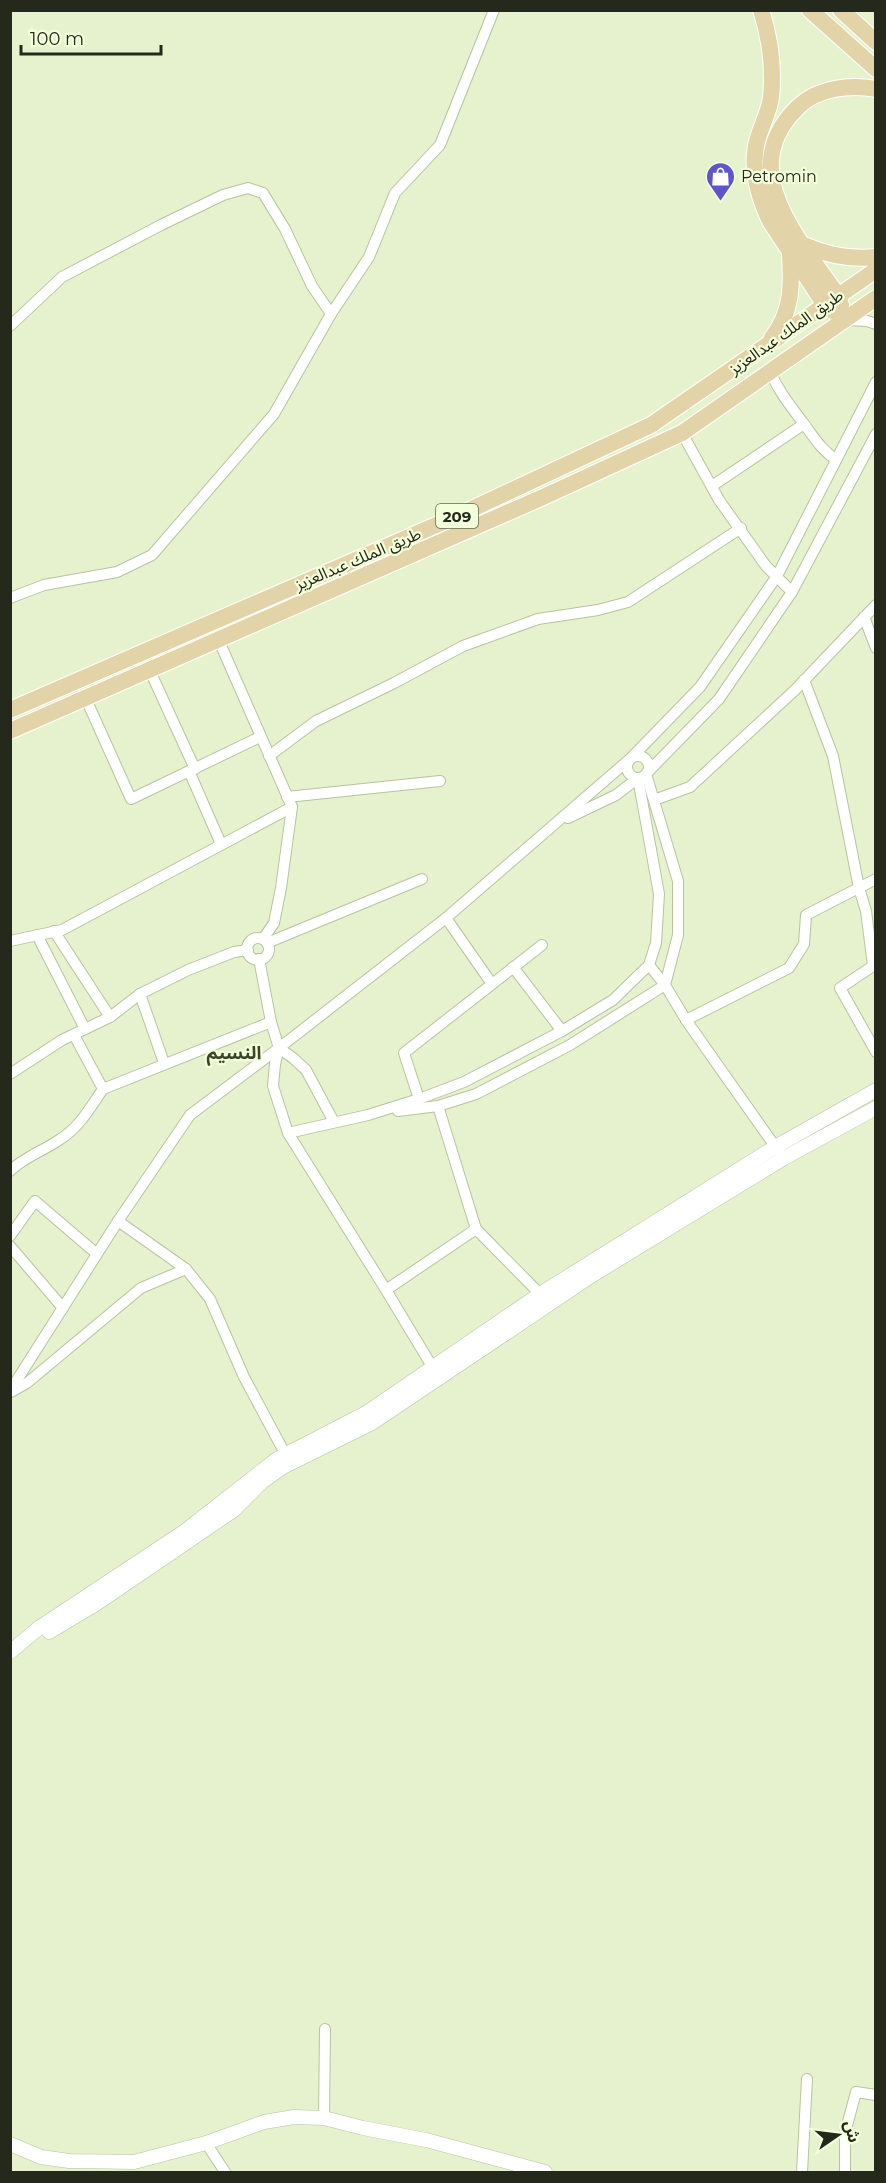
<svg xmlns="http://www.w3.org/2000/svg" width="886" height="2183" viewBox="0 0 886 2183" font-family="Montserrat,'Noto Sans Arabic',sans-serif">
  <style>
    .lines { fill: none; stroke-linecap: round; stroke-linejoin: round }
    .street-casing { stroke: #b8c3a0; stroke-width: 12 }
    .secondary-casing { stroke: #b8c3a0; stroke-width: 15 }
    .primary-casing { stroke: #fff; stroke-width: 18 }
    .street { stroke: #fff; stroke-width: 10 }
    .secondary { stroke: #fff; stroke-width: 14 }
    .primary { stroke: #e2d3a8; stroke-width: 16 }
    .labels { text-anchor: middle; dominant-baseline: central; stroke-width: 4.5; stroke-linejoin: round; paint-order: stroke }
    .shield { fill: #f3ffda; stroke: #636954; stroke-width: 1.5 }
    .shield-label { font-size: 15px; font-weight: bold; fill: #25291b }
    .poi-label { font-size: 16px; fill: #25291b; stroke: #f3ffda; text-anchor: start }
    .street-label { font-size: 16px; fill: #25291b; stroke: #f3ffda }
    .neighbourhood-label { font-size: 18px; font-weight: bold; fill: #3a4325; stroke: #f3ffda }
  </style>
  <rect width="100%" height="100%" fill="#e6f2cd"/>
  <g class="lines">
    <defs>
      <g id="street">
        <path d="M 846,320 L 867,321 L 876,324"/>
        <path d="M 10,326 L 62,277 L 161,225 L 223,195 L 248,188 L 263,193 L 285,229 L 312,286 L 331,314"/>
        <path d="M 770,372 C 781,395 790,405 804,424 C 816,440 820,448 836,460"/>
        <path d="M 682,433 L 719,500 L 766,566 L 792,592"/>
        <path d="M 712,486 L 804,424"/>
        <path d="M 10,598 L 44,585 L 117,572 L 152,555 L 274,414 L 331,314 L 369,257 L 395,193 L 440,145 L 494,10"/>
        <path d="M 864,617 L 876,648"/>
        <path d="M 219,641 L 292,807 L 281,888 L 274,923 L 263,939"/>
        <path d="M 150,671 L 195,769"/>
        <path d="M 804,680 L 833,756 L 859,888 L 866,911 L 873,965"/>
        <path d="M 86,699 L 131,799 L 260,737"/>
        <circle cx="638" cy="767" r="11"/>
        <path d="M 269,756 L 316,721 L 394,683 L 463,646 L 538,619 L 598,610 L 628,602 L 741,528"/>
        <path d="M 189,771 L 221,844"/>
        <path d="M 287,797 L 440,781"/>
        <path d="M 654,800 L 690,787 L 795,690 L 876,605"/>
        <path d="M 446,918 L 492,984"/>
        <path d="M 54,931 L 110,1017"/>
        <path d="M 37,935 L 85,1029"/>
        <circle cx="258" cy="949" r="11"/>
        <path d="M 10,941 L 62,930 L 292,807"/>
        <path d="M 267,943 L 422,879"/>
        <path d="M 259,959 L 271,1022 L 279,1048 L 275,1064 L 273,1086 L 288,1133 L 386,1290 L 433,1368"/>
        <path d="M 876,964 L 840,988 L 876,1052"/>
        <path d="M 649,965 L 665,985"/>
        <path d="M 513,967 L 562,1031"/>
        <path d="M 665,985 L 678,935 L 678,881 L 646,774 L 719,699 L 792,592 L 876,434"/>
        <path d="M 140,994 L 164,1063"/>
        <path d="M 686,1020 L 789,968 L 804,944 L 806,915 L 876,879"/>
        <path d="M 74,1035 L 103,1089 L 271,1022"/>
        <path d="M 279,1048 L 293,1058 L 306,1070 L 334,1122"/>
        <path d="M 10,1074 L 62,1040 L 110,1017 L 140,994 L 188,970 L 234,952 L 248,950"/>
        <path d="M 419,1099 L 404,1053 L 542,945"/>
        <path d="M 398,1111 L 438,1106 L 476,1094 L 570,1045 L 665,985 L 686,1020 L 779,1152"/>
        <path d="M 288,1133 L 368,1115 L 419,1099 L 464,1082 L 562,1031 L 613,1000 L 649,965 L 656,943 L 659,894 L 638,778 L 616,795 L 568,818"/>
        <path d="M 10,1171 C 24,1157 43,1151 59,1140 C 79,1128 90,1108 103,1089"/>
        <path d="M 118,1221 L 186,1269 L 210,1299 L 244,1377 L 289,1461"/>
        <path d="M 476,1229 L 540,1294"/>
        <path d="M 10,1236 L 35,1201 L 97,1254"/>
        <path d="M 10,1246 L 63,1308"/>
        <path d="M 386,1290 L 476,1229 L 438,1106"/>
        <path d="M 10,1391 L 118,1221 L 190,1115 L 279,1048 L 446,918 L 631,758 L 700,687 L 777,576 L 876,382"/>
        <path d="M 11,1392 L 27,1383 L 141,1288 L 186,1269"/>
        <path d="M 324,2118 L 325,2029"/>
        <path d="M 206,2143 L 225,2172"/>
        <path d="M 802,2172 L 807,2079"/>
        <path d="M 845,2172 L 845,2133 L 856,2092 L 876,2095"/>
      </g>
      <g id="secondary">
        <path d="M 49,1632 L 96,1604 L 234,1510 L 263,1481 L 283,1467 L 372,1423 L 591,1276 L 784,1158 L 876,1108"/>
        <path d="M 10,1652 L 40,1627 L 185,1531 L 277,1459 L 366,1413 L 540,1294 L 775,1147 L 876,1090"/>
        <path d="M 10,2144 L 41,2157 L 69,2161 L 134,2162 L 206,2143 L 264,2122 L 294,2117 L 324,2118 L 363,2128 L 426,2140 L 545,2172"/>
      </g>
      <g id="primary">
        <path d="M 761,10 C 770,38 774,68 771,97 C 769,114 759,129 756,146 C 751,172 759,198 770,221 L 825,305 L 833,311"/>
        <path d="M 810,10 L 876,69"/>
        <path d="M 841,10 L 876,42"/>
        <path d="M 804,245 C 827,255 850,260 876,257"/>
        <path d="M 841,305 L 838,296 C 800,240 733,170 798,107 C 817,88 850,84 876,89"/>
        <path d="M 772,338 C 792,312 792,286 790,255"/>
        <path d="M 10,710 L 457,516 L 651,425 L 876,270"/>
        <path d="M 10,731 L 541,498 L 682,433 L 876,298"/>
      </g>
    </defs>
    <use href="#street" class="street-casing"/>
    <use href="#secondary" class="secondary-casing"/>
    <use href="#primary" class="primary-casing"/>
    <use href="#street" class="street"/>
    <use href="#secondary" class="secondary"/>
    <use href="#primary" class="primary"/>
  </g>
  <defs>
    <symbol id="shop-pin" viewBox="-11 -11 22 30"><path d="M0 17L-7.5 6A9.5 9.5 0 1 1 7.5 6Z" fill="#6054cd" stroke="#f3ffda"/><path d="M-5-2.5h2.3a2.7 3.5 0 0 1 5.4 0H5L5.5 6h-11ZM-1.5-2.5h3a1.5 2.3 0 0 0-3 0Z" fill="#fff"/></symbol>
  </defs>
  <g fill-rule="evenodd">
    <use href="#shop-pin" x="704" y="160" width="33" height="45"/>
  </g>
  <g class="labels">
    <rect class="shield" x="436" y="504" width="42" height="24" rx="4.5"/>
    <g class="shield-label">
      <text x="457" y="516">209</text>
    </g>
    <g class="poi-label">
      <text x="741" y="176">Petromin</text>
    </g>
    <g class="street-label">
      <text transform="translate(786 332) rotate(-35)">طريق الملك عبدالعزيز</text>
      <text transform="translate(358 559) rotate(-23)">طريق الملك عبدالعزيز</text>
    </g>
    <g class="neighbourhood-label">
      <text x="234" y="1053">النسيم</text>
    </g>
  </g>
  <rect width="886" height="2183" fill="none" stroke="#25291b" stroke-width="24"/>
  <g transform="translate(838 2135) rotate(76)" stroke="#f3ffda" stroke-width="4.5" paint-order="stroke">
  <path d="M0-4.5L10 22L0 15L-10 22Z" fill="#25291b"/>
  <text y="-9" font-size="16" font-weight="bold" text-anchor="middle" fill="#25291b">ش</text>
  </g>
  <path d="M21 45v9h140v-9" fill="none" stroke="#25291b" stroke-width="3"/>
  <text x="30" y="45" font-size="18" fill="#25291b" stroke="#f3ffda" stroke-width="4.5" paint-order="stroke">100 m</text>
</svg>
